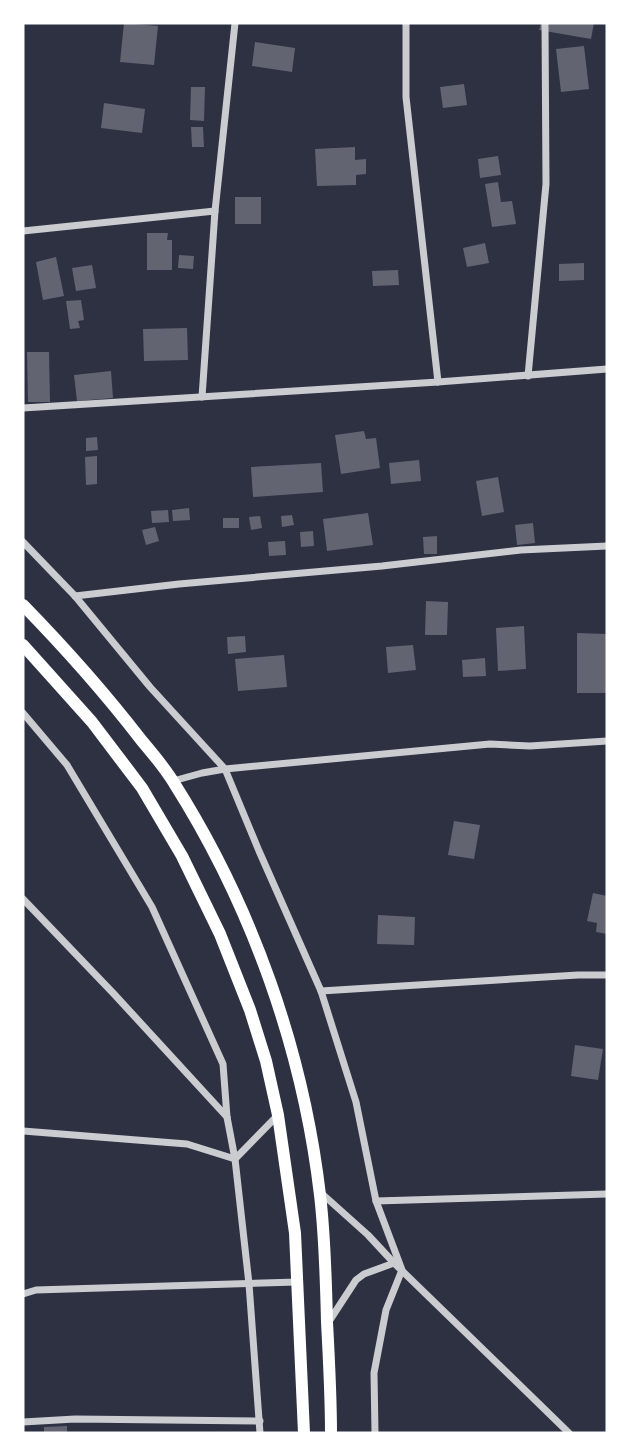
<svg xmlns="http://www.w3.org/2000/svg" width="630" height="1456" viewBox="0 0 630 1456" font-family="'IBM Plex Sans',sans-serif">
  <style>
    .building { fill: #626471 }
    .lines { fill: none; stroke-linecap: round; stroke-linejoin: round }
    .minor { stroke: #caccd0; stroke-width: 7 }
    .primary { stroke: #fff; stroke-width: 12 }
  </style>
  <rect width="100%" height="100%" fill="#2d3142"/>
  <g class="building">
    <path d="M 124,23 L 158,26 L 154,65 L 120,62 Z"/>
    <path d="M 541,23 L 594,23 L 591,39 L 539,30 Z"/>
    <path d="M 255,42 L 295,48 L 292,72 L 252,66 Z"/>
    <path d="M 584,46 L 589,89 L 561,92 L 556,49 Z"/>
    <path d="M 464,84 L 467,105 L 443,108 L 440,87 Z"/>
    <path d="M 191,87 L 205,87 L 204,121 L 190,120 Z"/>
    <path d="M 104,103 L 145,109 L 142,133 L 101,128 Z"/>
    <path d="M 191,127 L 203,127 L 204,147 L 192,147 Z"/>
    <path d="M 355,147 L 355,160 L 366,159 L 366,174 L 356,175 L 356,185 L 317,186 L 315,149 Z"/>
    <path d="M 498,156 L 501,175 L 480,178 L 478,159 Z"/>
    <path d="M 498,182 L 501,202 L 512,201 L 516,224 L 492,227 L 485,184 Z"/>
    <rect x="235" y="197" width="26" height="27"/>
    <path d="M 147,233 L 168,233 L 167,240 L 172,240 L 172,270 L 147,270 Z"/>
    <path d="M 485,243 L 489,263 L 467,267 L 463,248 Z"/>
    <path d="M 179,255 L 194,256 L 193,269 L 178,268 Z"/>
    <path d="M 56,257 L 64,296 L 43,300 L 36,262 Z"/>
    <path d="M 584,263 L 584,280 L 559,281 L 559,264 Z"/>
    <path d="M 92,265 L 96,288 L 76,291 L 72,268 Z"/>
    <path d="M 398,270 L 399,285 L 373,286 L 372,271 Z"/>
    <path d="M 81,300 L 84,320 L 78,321 L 80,328 L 70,329 L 66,301 Z"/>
    <path d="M 187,328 L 188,360 L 144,361 L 143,329 Z"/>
    <path d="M 27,352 L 49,352 L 50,402 L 28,402 Z"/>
    <path d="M 111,371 L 113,398 L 77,401 L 74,375 Z"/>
    <path d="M 364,431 L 366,439 L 376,438 L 380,468 L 341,474 L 335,435 Z"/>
    <path d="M 97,437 L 98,450 L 86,451 L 86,438 Z"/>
    <path d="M 97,456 L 97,484 L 86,485 L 85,457 Z"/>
    <path d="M 419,460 L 421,481 L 391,484 L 389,463 Z"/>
    <path d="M 321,463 L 323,492 L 253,497 L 251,467 Z"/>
    <path d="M 498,477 L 504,512 L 482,516 L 476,481 Z"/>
    <path d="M 189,508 L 190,520 L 173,521 L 172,510 Z"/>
    <path d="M 168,510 L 169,522 L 152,523 L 151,511 Z"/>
    <path d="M 368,513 L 373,545 L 327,551 L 323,519 Z"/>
    <path d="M 292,515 L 294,525 L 282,527 L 281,516 Z"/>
    <path d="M 260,516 L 262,528 L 251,530 L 249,517 Z"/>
    <rect x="223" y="518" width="16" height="10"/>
    <path d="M 533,523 L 535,543 L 517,545 L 515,525 Z"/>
    <path d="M 155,527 L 159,541 L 146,545 L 142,530 Z"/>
    <path d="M 313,531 L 314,546 L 301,547 L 300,532 Z"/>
    <path d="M 437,536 L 437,554 L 424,554 L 423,537 Z"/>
    <path d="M 285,541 L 286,555 L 269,556 L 268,542 Z"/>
    <path d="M 426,601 L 448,602 L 447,635 L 425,635 Z"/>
    <path d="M 524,626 L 526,669 L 498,671 L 496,628 Z"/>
    <path d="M 577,633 L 607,634 L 607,693 L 577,693 Z"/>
    <path d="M 245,636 L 246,652 L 228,654 L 227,637 Z"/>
    <path d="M 413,645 L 416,670 L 388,673 L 386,647 Z"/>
    <path d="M 284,655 L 287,687 L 238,691 L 235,659 Z"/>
    <path d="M 485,658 L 486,676 L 463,677 L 462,660 Z"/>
    <path d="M 454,821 L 480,825 L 474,859 L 448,855 Z"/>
    <path d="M 593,893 L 607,896 L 607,934 L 596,932 L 597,923 L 587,921 Z"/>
    <path d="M 378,915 L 415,917 L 414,945 L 377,944 Z"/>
    <path d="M 575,1045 L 603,1049 L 598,1080 L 571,1076 Z"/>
    <path d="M 67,1426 L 67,1433 L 44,1433 L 44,1427 Z"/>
  </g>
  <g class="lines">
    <g class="minor">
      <path d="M 406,23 L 406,97 L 438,382"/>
      <path d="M 23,231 L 215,211"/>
      <path d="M 528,376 L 546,184 L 545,23"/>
      <path d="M 202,397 L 215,211 L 235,23"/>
      <path d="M 23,408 L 438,382 L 607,369"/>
      <path d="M 23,542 L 75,596 L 150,687 L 225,769 L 259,851 L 321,991 L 356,1102 L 376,1201 L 402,1270 L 386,1310 L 374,1373 L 375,1433"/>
      <path d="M 75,596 L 179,584 L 382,566 L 521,550 L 607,546"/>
      <path d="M 23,713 L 67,765 L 152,907 L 223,1064 L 227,1117 L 235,1159 L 249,1284 L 260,1433"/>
      <path d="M 173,781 L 202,773 L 225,769 L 490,744 L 530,746 L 607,741"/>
      <path d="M 23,899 L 114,994 L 227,1117"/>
      <path d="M 321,991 L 578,975 L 607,975"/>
      <path d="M 23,1131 L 187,1144 L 235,1159 L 277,1116"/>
      <path d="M 320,1192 L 368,1235 L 394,1263 L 569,1433"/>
      <path d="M 376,1201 L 607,1194"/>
      <path d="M 23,1294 L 36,1290 L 297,1282"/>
      <path d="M 328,1323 L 356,1280 L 364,1274 L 394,1263"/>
      <path d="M 23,1422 L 75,1419 L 260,1421"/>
    </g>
    <g class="primary">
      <path d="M 23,605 C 65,648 105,693 142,741 C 153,754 165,768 174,783 C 252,906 303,1050 320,1195 C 325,1237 326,1279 327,1322 C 329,1359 331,1396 331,1433"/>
      <path d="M 23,645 L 92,722 L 142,788 L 182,856 L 220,934 L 250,1010 L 266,1061 L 278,1115 L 295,1233 L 304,1433"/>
    </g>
  </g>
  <rect width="630" height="1456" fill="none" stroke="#ffffff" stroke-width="49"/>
</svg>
